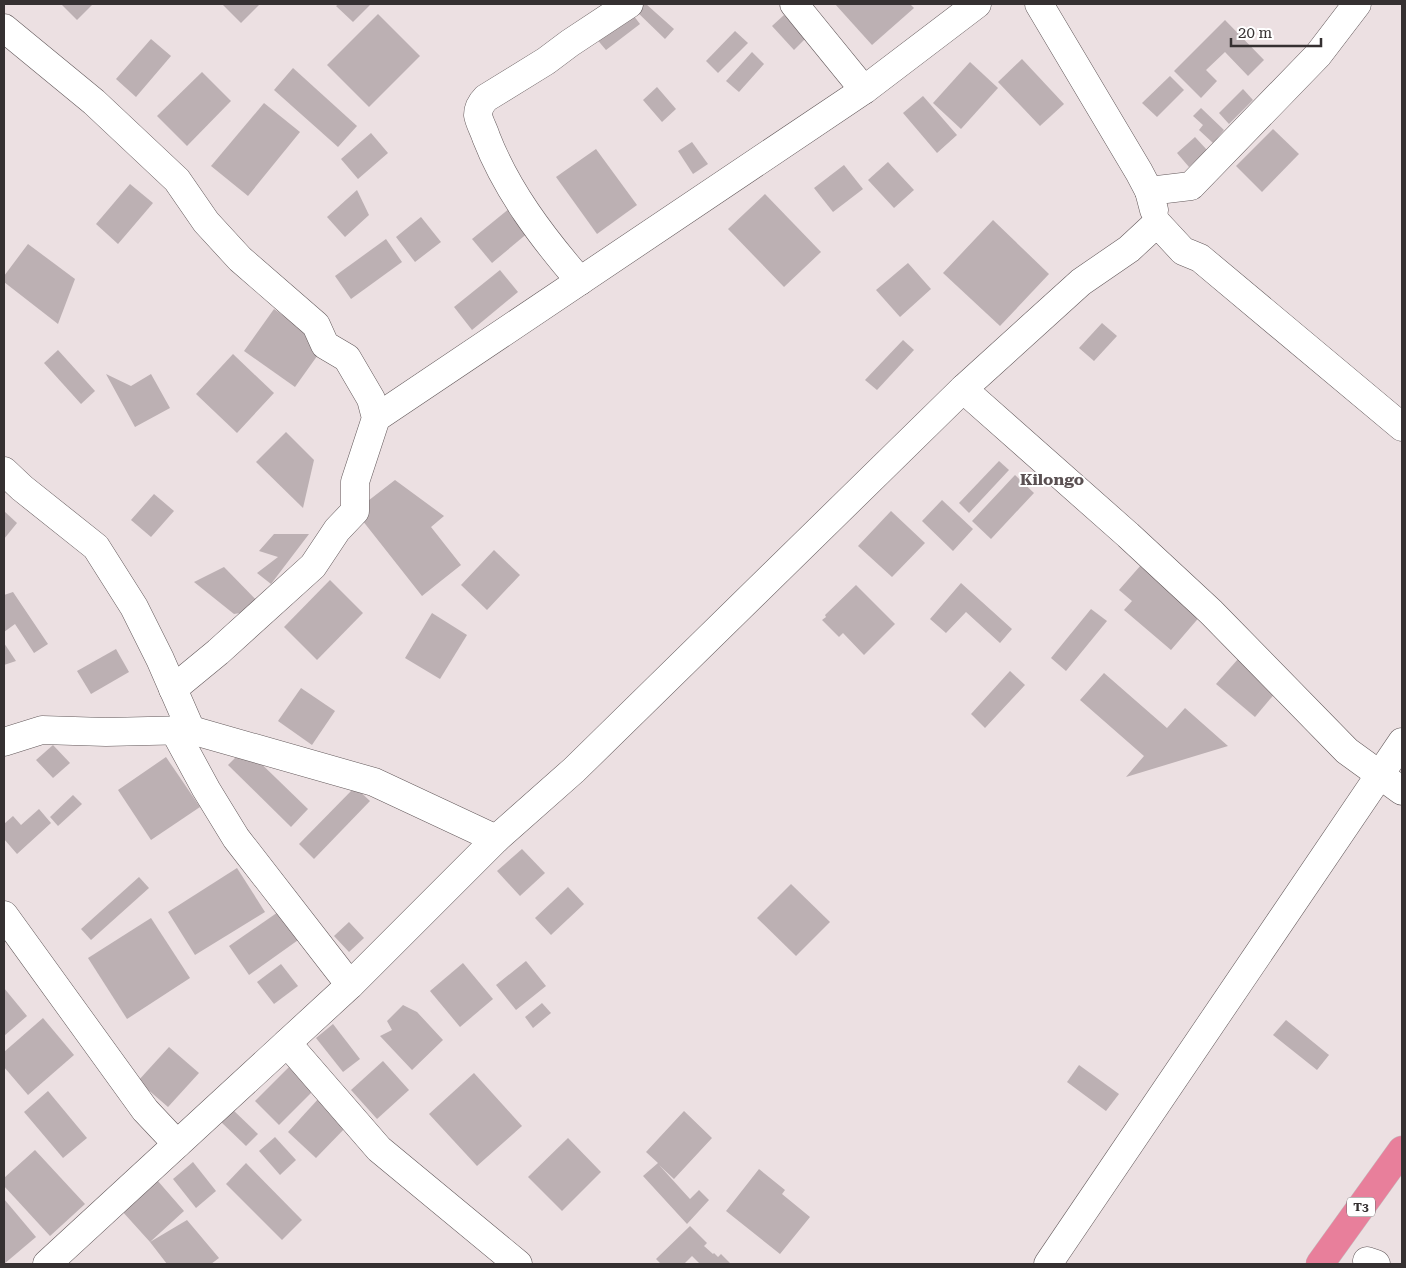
<svg xmlns="http://www.w3.org/2000/svg" width="1406" height="1268" viewBox="0 0 1406 1268" font-family="'Roboto Serif',serif">
  <style>
    .building { fill: #bcb0b3 }
    .lines { fill: none; stroke-linecap: round; stroke-linejoin: round }
    .street-casing { stroke: #62585a; stroke-width: 29 }
    .highway-casing { stroke: #c2c1c1; stroke-width: 29 }
    .street { stroke: #fff; stroke-width: 28 }
    .highway { stroke: #e87f9b; stroke-width: 28 }
    .labels { text-anchor: middle; dominant-baseline: central; stroke-width: 4; stroke-linejoin: round; paint-order: stroke }
    .shield { fill: #fff; stroke: #726e6f; stroke-width: 1 }
    .shield-label { font-size: 12px; font-weight: bold; fill: #353031 }
    .quarter-label { font-size: 16px; font-weight: bold; fill: #5a5052; stroke: #fff }
  </style>
  <rect width="100%" height="100%" fill="#ece0e2"/>
  <g class="building">
    <path d="M 61,4 L 93,4 L 77,20 Z"/>
    <path d="M 222,4 L 260,4 L 241,23 Z"/>
    <path d="M 339,4 L 371,4 L 353,22 L 336,6 Z"/>
    <path d="M 639,4 L 646,4 L 674,29 L 665,39 L 634,9 Z"/>
    <path d="M 835,4 L 910,4 L 914,8 L 872,45 Z"/>
    <path d="M 630,11 L 640,24 L 606,50 L 595,37 Z"/>
    <path d="M 378,14 L 420,56 L 369,107 L 327,65 Z"/>
    <path d="M 784,15 L 805,39 L 794,50 L 772,26 Z"/>
    <path d="M 1225,20 L 1264,60 L 1248,76 L 1225,52 L 1206,70 L 1217,81 L 1201,98 L 1174,71 Z"/>
    <path d="M 735,31 L 748,43 L 718,73 L 706,61 Z"/>
    <path d="M 151,39 L 171,56 L 136,97 L 116,79 Z"/>
    <path d="M 752,52 L 764,64 L 739,92 L 726,81 Z"/>
    <path d="M 1022,59 L 1064,104 L 1040,126 L 998,82 Z"/>
    <path d="M 970,62 L 998,88 L 961,129 L 933,103 Z"/>
    <path d="M 293,68 L 357,126 L 338,147 L 274,90 Z"/>
    <path d="M 202,72 L 231,101 L 187,146 L 157,116 Z"/>
    <path d="M 1170,76 L 1184,90 L 1157,117 L 1142,103 Z"/>
    <path d="M 657,87 L 676,109 L 662,122 L 643,100 Z"/>
    <path d="M 1243,89 L 1253,100 L 1229,124 L 1219,113 Z"/>
    <path d="M 923,96 L 957,135 L 937,153 L 903,113 Z"/>
    <path d="M 264,103 L 300,132 L 248,196 L 211,166 Z"/>
    <path d="M 1201,108 L 1224,130 L 1213,143 L 1199,130 L 1203,125 L 1193,116 Z"/>
    <path d="M 1273,129 L 1299,154 L 1262,192 L 1236,166 Z"/>
    <path d="M 371,133 L 388,153 L 358,179 L 341,159 Z"/>
    <path d="M 1195,137 L 1207,150 L 1189,167 L 1177,153 Z"/>
    <path d="M 692,142 L 708,164 L 693,174 L 678,151 Z"/>
    <path d="M 596,149 L 637,205 L 597,234 L 556,177 Z"/>
    <path d="M 888,162 L 914,190 L 894,208 L 868,180 Z"/>
    <path d="M 844,165 L 863,189 L 833,212 L 814,188 Z"/>
    <path d="M 130,184 L 153,203 L 118,244 L 96,224 Z"/>
    <path d="M 357,190 L 369,215 L 345,237 L 327,217 Z"/>
    <path d="M 765,194 L 821,252 L 784,287 L 728,229 Z"/>
    <path d="M 510,208 L 529,232 L 492,263 L 472,239 Z"/>
    <path d="M 421,217 L 441,242 L 415,262 L 396,237 Z"/>
    <path d="M 993,220 L 1049,274 L 1000,326 L 943,273 Z"/>
    <path d="M 386,239 L 402,262 L 351,299 L 335,276 Z"/>
    <path d="M 28,244 L 75,279 L 58,324 L 4,282 L 4,276 Z"/>
    <path d="M 908,263 L 931,289 L 900,317 L 876,290 Z"/>
    <path d="M 500,270 L 518,292 L 472,330 L 454,307 Z"/>
    <path d="M 274,309 L 325,345 L 295,387 L 244,351 Z"/>
    <path d="M 1102,323 L 1117,336 L 1094,361 L 1079,348 Z"/>
    <path d="M 903,340 L 914,350 L 877,390 L 865,380 Z"/>
    <path d="M 58,350 L 95,391 L 81,404 L 44,363 Z"/>
    <path d="M 233,354 L 274,393 L 237,433 L 196,394 Z"/>
    <path d="M 106,374 L 131,386 L 151,374 L 170,408 L 135,427 Z"/>
    <path d="M 286,432 L 314,460 L 303,508 L 256,462 Z"/>
    <path d="M 999,461 L 1009,470 L 969,513 L 959,503 Z"/>
    <path d="M 1015,475 L 1034,493 L 991,539 L 972,521 Z"/>
    <path d="M 395,480 L 444,516 L 431,527 L 461,565 L 422,596 L 355,511 Z"/>
    <path d="M 154,494 L 174,511 L 151,537 L 131,520 Z"/>
    <path d="M 942,500 L 973,529 L 953,551 L 922,521 Z"/>
    <path d="M 4,511 L 17,523 L 4,539 Z"/>
    <path d="M 891,511 L 925,543 L 892,577 L 858,546 Z"/>
    <path d="M 274,534 L 309,534 L 271,584 L 257,573 L 278,557 L 259,551 Z"/>
    <path d="M 494,550 L 520,575 L 487,610 L 461,585 Z"/>
    <path d="M 1141,565 L 1202,614 L 1171,650 L 1124,610 L 1132,601 L 1119,590 Z"/>
    <path d="M 224,567 L 265,609 L 234,614 L 194,582 Z"/>
    <path d="M 330,580 L 363,613 L 317,660 L 284,627 Z"/>
    <path d="M 961,583 L 1012,629 L 1000,643 L 966,612 L 946,633 L 930,619 Z"/>
    <path d="M 856,585 L 895,624 L 864,655 L 843,633 L 839,637 L 822,620 L 826,617 L 825,615 Z"/>
    <path d="M 13,592 L 48,644 L 34,653 L 15,624 L 4,632 L 4,595 Z"/>
    <path d="M 1091,609 L 1107,621 L 1066,671 L 1051,658 Z"/>
    <path d="M 432,613 L 467,635 L 440,679 L 405,658 Z"/>
    <path d="M 4,643 L 16,661 L 4,665 Z"/>
    <path d="M 116,649 L 129,672 L 91,694 L 77,671 Z"/>
    <path d="M 1238,659 L 1276,692 L 1255,717 L 1216,684 Z"/>
    <path d="M 1010,671 L 1025,685 L 985,728 L 971,714 Z"/>
    <path d="M 1104,673 L 1167,728 L 1185,708 L 1228,746 L 1126,777 L 1144,756 L 1080,700 Z"/>
    <path d="M 301,688 L 335,711 L 312,745 L 278,721 Z"/>
    <path d="M 53,745 L 70,763 L 53,778 L 36,760 Z"/>
    <path d="M 245,748 L 308,809 L 291,827 L 228,765 Z"/>
    <path d="M 166,757 L 200,807 L 151,840 L 118,790 Z"/>
    <path d="M 355,787 L 370,801 L 314,859 L 299,844 Z"/>
    <path d="M 73,795 L 82,804 L 58,826 L 50,817 Z"/>
    <path d="M 39,809 L 51,823 L 17,854 L 4,839 L 4,824 L 13,816 L 21,825 Z"/>
    <path d="M 522,849 L 545,873 L 520,896 L 497,871 Z"/>
    <path d="M 237,868 L 265,912 L 195,955 L 168,912 Z"/>
    <path d="M 139,877 L 149,888 L 91,940 L 81,929 Z"/>
    <path d="M 791,884 L 830,922 L 796,956 L 757,918 Z"/>
    <path d="M 568,887 L 584,904 L 551,935 L 535,918 Z"/>
    <path d="M 281,910 L 301,938 L 249,975 L 229,946 Z"/>
    <path d="M 151,918 L 190,978 L 127,1019 L 88,958 Z"/>
    <path d="M 349,922 L 364,938 L 349,952 L 334,936 Z"/>
    <path d="M 526,961 L 546,986 L 516,1010 L 496,985 Z"/>
    <path d="M 463,963 L 493,999 L 460,1027 L 430,991 Z"/>
    <path d="M 281,964 L 298,986 L 274,1004 L 257,982 Z"/>
    <path d="M 4,988 L 27,1016 L 4,1036 Z"/>
    <path d="M 542,1003 L 551,1013 L 533,1028 L 525,1017 Z"/>
    <path d="M 403,1005 L 417,1012 L 443,1040 L 412,1070 L 380,1036 L 392,1030 L 387,1021 Z"/>
    <path d="M 43,1018 L 74,1055 L 28,1095 L 4,1067 L 4,1052 Z"/>
    <path d="M 1286,1020 L 1329,1055 L 1317,1070 L 1273,1035 Z"/>
    <path d="M 333,1024 L 360,1059 L 343,1072 L 316,1038 Z"/>
    <path d="M 169,1047 L 199,1073 L 168,1107 L 138,1081 Z"/>
    <path d="M 383,1061 L 409,1090 L 377,1119 L 351,1090 Z"/>
    <path d="M 291,1065 L 315,1089 L 279,1125 L 255,1101 Z"/>
    <path d="M 1079,1065 L 1119,1094 L 1106,1111 L 1067,1082 Z"/>
    <path d="M 474,1073 L 522,1126 L 477,1166 L 429,1114 Z"/>
    <path d="M 48,1091 L 87,1138 L 63,1158 L 24,1112 Z"/>
    <path d="M 320,1097 L 349,1124 L 316,1158 L 288,1132 Z"/>
    <path d="M 231,1108 L 258,1134 L 246,1146 L 219,1120 Z"/>
    <path d="M 684,1111 L 712,1138 L 674,1179 L 659,1165 L 690,1199 L 699,1190 L 709,1200 L 687,1224 L 643,1176 L 658,1163 L 646,1152 Z"/>
    <path d="M 275,1137 L 296,1160 L 280,1175 L 259,1151 Z"/>
    <path d="M 568,1138 L 601,1172 L 562,1211 L 528,1177 Z"/>
    <path d="M 35,1150 L 85,1204 L 50,1236 L 4,1186 L 4,1178 Z"/>
    <path d="M 193,1162 L 216,1191 L 196,1208 L 173,1179 Z"/>
    <path d="M 246,1163 L 302,1220 L 282,1240 L 226,1184 Z"/>
    <path d="M 759,1169 L 785,1190 L 782,1194 L 810,1217 L 780,1254 L 726,1211 Z"/>
    <path d="M 157,1180 L 184,1211 L 150,1242 L 187,1220 L 219,1258 L 211,1264 L 167,1264 L 150,1242 L 122,1211 Z"/>
    <path d="M 4,1199 L 36,1237 L 4,1264 Z"/>
    <path d="M 690,1226 L 707,1243 L 704,1246 L 713,1254 L 714,1253 L 718,1257 L 721,1254 L 731,1264 L 700,1264 L 692,1256 L 684,1264 L 661,1264 L 656,1259 Z"/>
  </g>
  <g class="lines">
    <defs>
      <g id="street">
        <path d="M 794,4 L 864,90"/>
        <path d="M 1039,4 L 1139,172 L 1149,191 L 1154,210"/>
        <path d="M 4,28 L 94,102 L 177,180 L 206,222 L 240,259 L 316,325 L 325,345 L 347,358 L 371,399 L 376,418 L 355,482 L 355,511 L 337,530 L 313,566 L 218,652 L 173,689"/>
        <path d="M 1149,191 L 1191,186 L 1318,55 L 1357,4"/>
        <path d="M 580,281 C 542,237 507,191 486,137 C 484,130 479,122 478,115 C 478,108 481,103 486,98 L 546,61 L 570,43 L 629,4"/>
        <path d="M 963,389 L 1128,535 L 1211,612 L 1347,751 L 1402,791"/>
        <path d="M 376,418 L 864,90 L 977,4"/>
        <path d="M 4,471 L 22,488 L 96,547 L 134,607 L 160,659 L 191,730"/>
        <path d="M 174,730 L 206,789 L 236,838 L 350,985"/>
        <path d="M 4,742 L 42,730 L 106,732 L 191,730 L 374,782 L 496,839"/>
        <path d="M 4,915 L 145,1110 L 177,1144"/>
        <path d="M 287,1043 L 379,1149 L 518,1264"/>
        <path d="M 1367,1261 L 1376,1264"/>
        <path d="M 47,1264 L 350,985 L 496,839 L 574,770 L 963,389 L 1081,282 L 1129,249 L 1157,223 L 1183,251 L 1200,258 L 1402,427"/>
        <path d="M 1048,1264 L 1402,742"/>
      </g>
      <path id="highway" d="M 1320,1264 L 1402,1150"/>
    </defs>
    <use href="#street" class="street-casing"/>
    <use href="#highway" class="highway-casing"/>
    <use href="#street" class="street"/>
    <use href="#highway" class="highway"/>
  </g>
  <g class="labels">
    <rect class="shield" x="1347" y="1197.5" width="28" height="19" rx="4"/>
    <g class="shield-label">
      <text x="1361" y="1207">T3</text>
    </g>
    <g class="quarter-label">
      <text x="1052" y="479">Kilongo</text>
    </g>
  </g>
  <rect width="1406" height="1268" fill="none" stroke="#353031" stroke-width="10"/>
  <path d="M1231 38v8h90v-8" fill="none" stroke="#353031" stroke-width="2.5"/>
  <text x="1238" y="38" font-size="15" fill="#353031" stroke="#ffffff" stroke-width="4" paint-order="stroke">20 m</text>
</svg>
